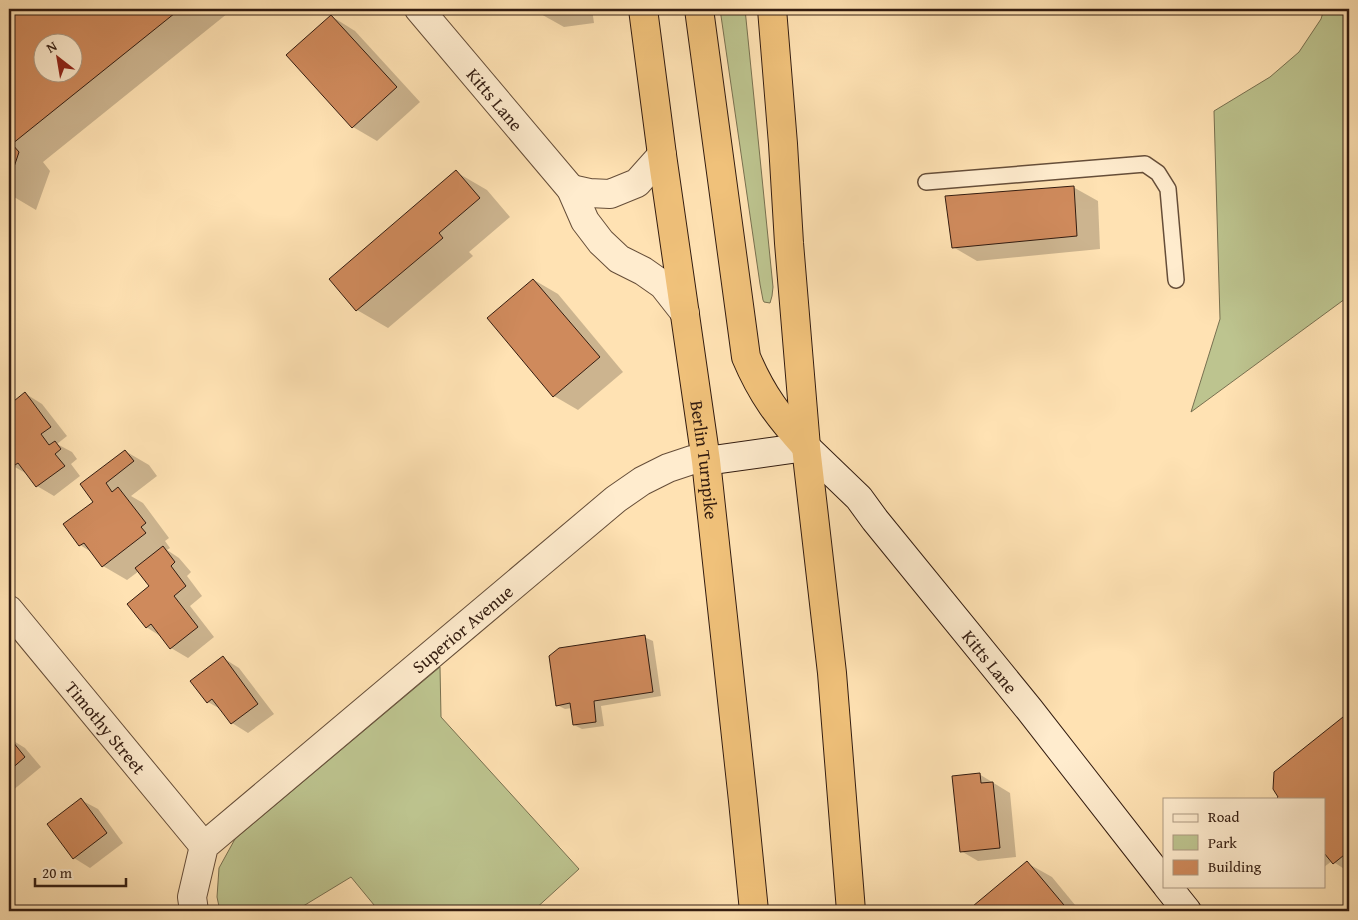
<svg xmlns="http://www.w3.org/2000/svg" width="1358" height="920" viewBox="0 0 1358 920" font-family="'Gentium Book Plus',serif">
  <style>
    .green { fill: #bdc48f; stroke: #787050 }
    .shadow { fill: #0003; fill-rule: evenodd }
    .building { fill: #cf8a5c; stroke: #331c10; fill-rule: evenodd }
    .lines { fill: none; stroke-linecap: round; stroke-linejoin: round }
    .lane-casing { stroke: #664e39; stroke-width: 18 }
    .street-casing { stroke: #664e39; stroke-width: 30 }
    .secondary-casing { stroke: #331c10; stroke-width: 30 }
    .highway-casing { stroke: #331c10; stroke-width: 30 }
    .lane { stroke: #ffecce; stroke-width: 15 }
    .street { stroke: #ffecce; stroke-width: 28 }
    .secondary { stroke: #ffecce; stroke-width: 28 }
    .highway { stroke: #f0c17a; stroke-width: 28 }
    .labels { text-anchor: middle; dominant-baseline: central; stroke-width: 5; stroke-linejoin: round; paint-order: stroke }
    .street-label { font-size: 18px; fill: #331c10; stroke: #ffecce }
  </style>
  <rect width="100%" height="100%" fill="#ffe2b3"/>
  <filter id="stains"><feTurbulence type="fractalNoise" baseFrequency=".004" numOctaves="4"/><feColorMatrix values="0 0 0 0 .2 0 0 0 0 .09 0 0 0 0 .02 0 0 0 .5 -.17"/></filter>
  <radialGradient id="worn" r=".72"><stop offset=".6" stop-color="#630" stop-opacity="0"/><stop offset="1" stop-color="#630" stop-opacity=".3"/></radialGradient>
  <g class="green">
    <path d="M 720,9 L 745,9 L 773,287 L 772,296 L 770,303 L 764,302 L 763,300 L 760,284 Z"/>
    <path d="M 1324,9 L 1349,9 L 1349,296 L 1191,412 L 1220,319 L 1214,111 L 1270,77 L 1299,52 L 1321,19 Z"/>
    <path d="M 440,667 L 441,717 L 579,869 L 533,911 L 379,911 L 351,877 L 300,908 L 298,911 L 220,911 L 217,897 L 219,868 L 235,839 Z"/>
  </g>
  <g class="shadow">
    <path d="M 9,9 L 233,9 L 43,162 L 50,171 L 36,210 L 9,194 ZM 42,42 L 72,42 L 72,72 L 42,72 Z"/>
    <path d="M 536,9 L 592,9 L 594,23 L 564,27 L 539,13 Z"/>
    <path d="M 331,16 L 355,31 L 420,102 L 377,141 L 353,127 Z"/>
    <path d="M 456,172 L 487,190 L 510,217 L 469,252 L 473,256 L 388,328 L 357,310 L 330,279 Z"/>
    <path d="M 1073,187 L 1098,201 L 1100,249 L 977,261 L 953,247 Z"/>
    <path d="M 534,280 L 558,294 L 623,372 L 578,410 L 554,396 Z"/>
    <path d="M 26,394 L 42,404 L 67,436 L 57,444 L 72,452 L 77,459 L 71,464 L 80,476 L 54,496 L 37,486 L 29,475 L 13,466 L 9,460 L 9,437 L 13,435 L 9,430 L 9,406 Z"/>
    <path d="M 125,451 L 149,465 L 157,476 L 131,496 L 143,503 L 169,538 L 165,541 L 170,548 L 167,550 L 179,558 L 191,572 L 187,576 L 202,596 L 190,606 L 214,637 L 188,658 L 171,648 L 162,637 L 146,627 L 150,586 L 139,571 L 127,580 L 103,566 L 93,553 L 80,545 L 64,525 L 95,502 Z"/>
    <path d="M 644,637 L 653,641 L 661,696 L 601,706 L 604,726 L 582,729 L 574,725 L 572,708 L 565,709 L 557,705 Z"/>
    <path d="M 223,658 L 239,668 L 274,714 L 248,733 L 232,723 L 222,710 L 208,702 Z"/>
    <path d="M 1343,718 L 1349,722 L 1349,872 L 1332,861 L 1324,867 L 1324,799 Z"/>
    <path d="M 9,737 L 12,740 L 25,748 L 41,767 L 12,791 L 9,789 Z"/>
    <path d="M 979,774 L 1010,793 L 1016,857 L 978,861 L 961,851 Z"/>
    <path d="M 81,800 L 98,809 L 123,843 L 90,868 L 74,858 Z"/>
    <path d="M 1027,863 L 1052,877 L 1080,911 L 969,911 Z"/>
  </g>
  <g class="building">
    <path d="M 9,9 L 180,9 L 12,144 L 19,152 L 9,182 ZM 42,42 L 72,42 L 72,72 L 42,72 Z"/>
    <path d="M 534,9 L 570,9 L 539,14 Z"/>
    <path d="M 331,15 L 397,87 L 352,128 L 286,55 Z"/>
    <path d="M 456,170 L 480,198 L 439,233 L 443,238 L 356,311 L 329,279 Z"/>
    <path d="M 1074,186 L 1077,236 L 952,248 L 945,196 Z"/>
    <path d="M 533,279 L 600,357 L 553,397 L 487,318 Z"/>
    <path d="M 25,392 L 51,427 L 41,434 L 49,445 L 55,441 L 61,449 L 55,454 L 65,466 L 36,487 L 18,463 L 12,467 L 9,462 L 9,436 L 11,434 L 9,432 L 9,405 Z"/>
    <path d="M 125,450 L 134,461 L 106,483 L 112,492 L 118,487 L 146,523 L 141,527 L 146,533 L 102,567 L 84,543 L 79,546 L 63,524 L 93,502 L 80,484 Z"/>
    <path d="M 163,546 L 175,562 L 171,566 L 186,586 L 174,596 L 198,627 L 170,649 L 151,624 L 146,628 L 127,604 L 149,586 L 135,568 Z"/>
    <path d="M 645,635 L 653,692 L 594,701 L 596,722 L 573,725 L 570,703 L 556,706 L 549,656 L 559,648 Z"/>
    <path d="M 223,656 L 258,704 L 231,724 L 212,699 L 207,703 L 190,681 Z"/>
    <path d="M 1343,717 L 1349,724 L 1349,851 L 1333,864 L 1324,853 L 1324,799 L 1276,799 L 1278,797 L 1273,789 L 1274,772 Z"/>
    <path d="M 9,737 L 25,757 L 9,771 Z"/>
    <path d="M 980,773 L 981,783 L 993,782 L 1000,848 L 960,852 L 952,776 Z"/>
    <path d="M 81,798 L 107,833 L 73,859 L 47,824 Z"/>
    <path d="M 1027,861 L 1069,911 L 967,911 Z"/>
  </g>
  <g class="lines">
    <defs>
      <path id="lane" d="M 926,182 L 1145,164 L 1158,173 L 1168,189 L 1176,280"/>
      <g id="street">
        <path id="s1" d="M 419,9 L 571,189 L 585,221 L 601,242 L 619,259 L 643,271 L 663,285 L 685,313"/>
        <path d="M 571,189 L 589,193 L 610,194 L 637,183 L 662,155"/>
        <path id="s2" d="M 9,610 L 204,846"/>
        <path id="s3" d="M 194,911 L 192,897 L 204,846 L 616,499 L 642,481 L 668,468 L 692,460 L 706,461"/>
      </g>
      <g id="secondary">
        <path id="s4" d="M 706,461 L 806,447 L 859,498 L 875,520 L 1029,709 L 1164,882"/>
        <path d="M 1167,886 L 1187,911"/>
      </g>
      <g id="highway">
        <path id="s5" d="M 643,9 L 662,155 L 706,461 L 743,801 L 754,911"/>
        <path d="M 699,9 L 746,357 C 762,395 779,417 806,447"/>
        <path d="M 772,9 L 783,144 L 789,243 L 806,447 L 832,673 L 851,911"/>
      </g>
    </defs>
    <use href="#lane" class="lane-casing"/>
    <use href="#street" class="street-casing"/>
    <use href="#secondary" class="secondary-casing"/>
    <use href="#highway" class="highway-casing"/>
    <use href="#lane" class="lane"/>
    <use href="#street" class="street"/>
    <use href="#secondary" class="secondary"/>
    <use href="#highway" class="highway"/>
  </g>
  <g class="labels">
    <g class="street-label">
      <text stroke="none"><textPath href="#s1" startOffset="118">Kitts Lane</textPath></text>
      <text stroke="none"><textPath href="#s5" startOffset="455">Berlin Turnpike</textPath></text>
      <text stroke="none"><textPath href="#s3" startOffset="404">Superior Avenue</textPath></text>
      <text stroke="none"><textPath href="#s4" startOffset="384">Kitts Lane</textPath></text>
      <text stroke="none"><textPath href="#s2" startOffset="152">Timothy Street</textPath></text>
    </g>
  </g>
  <rect width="1358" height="920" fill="none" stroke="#ffe2b3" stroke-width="30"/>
  <rect x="10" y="10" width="1338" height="900" fill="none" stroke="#331c10" stroke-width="2.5"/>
  <rect x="15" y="15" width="1328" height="890" fill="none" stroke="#331c10"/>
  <rect x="1163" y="798" width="162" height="90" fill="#ffecce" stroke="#ad9982"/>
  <rect x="1173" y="814" width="25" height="8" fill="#ffecce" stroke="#ad9982"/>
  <text x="1208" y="822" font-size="15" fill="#331c10">Road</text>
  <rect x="1173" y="835" width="25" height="15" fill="#bdc48f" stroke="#ad9982"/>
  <text x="1208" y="848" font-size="15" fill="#331c10">Park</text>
  <rect x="1173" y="860" width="25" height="15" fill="#cf8a5c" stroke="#ad9982"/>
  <text x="1208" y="872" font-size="15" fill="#331c10">Building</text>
  <g transform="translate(58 58) rotate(329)"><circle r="24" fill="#ffecce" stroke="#ad9982"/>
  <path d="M0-4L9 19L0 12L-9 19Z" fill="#8f2418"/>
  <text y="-8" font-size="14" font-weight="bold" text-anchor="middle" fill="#331c10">N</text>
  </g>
  <path d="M35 878v8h91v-8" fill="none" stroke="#331c10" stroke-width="2.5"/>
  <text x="42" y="878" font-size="15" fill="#331c10" stroke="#ffecce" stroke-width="4" paint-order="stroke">20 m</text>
  <rect width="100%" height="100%" filter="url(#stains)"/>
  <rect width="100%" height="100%" fill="url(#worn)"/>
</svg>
